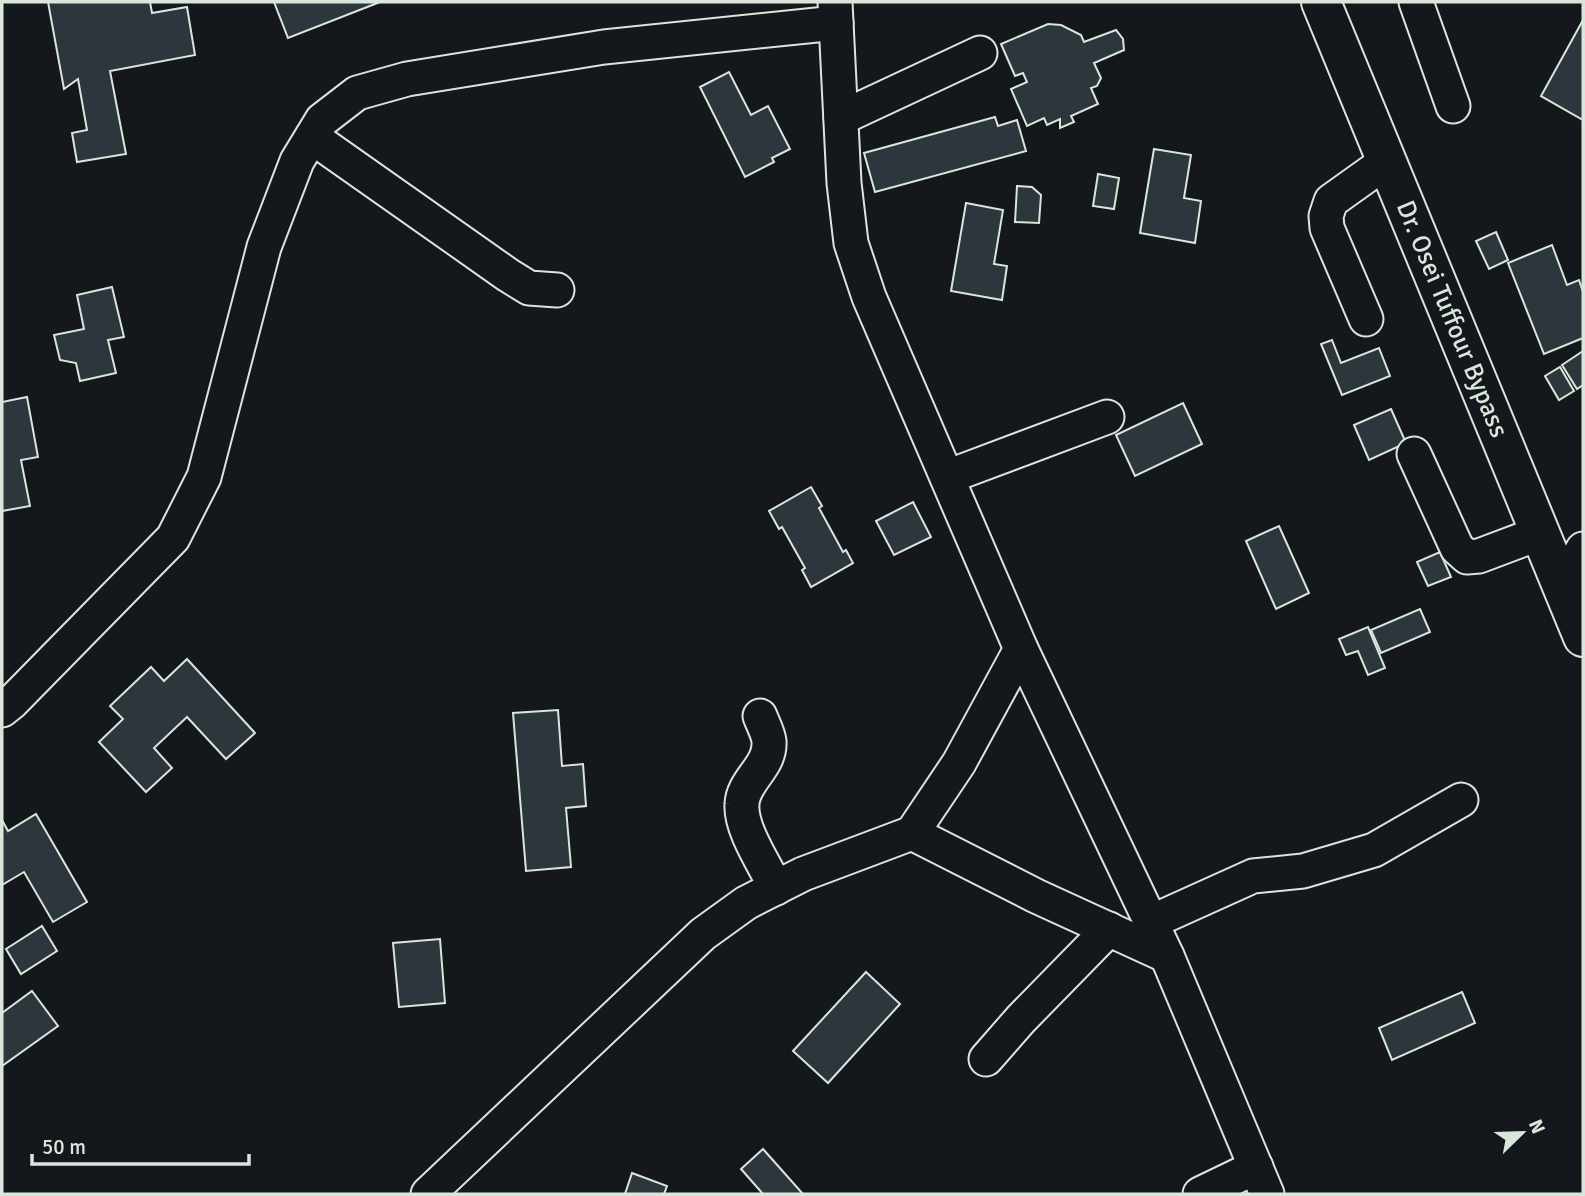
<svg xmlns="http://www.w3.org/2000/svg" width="1585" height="1196" viewBox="0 0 1585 1196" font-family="Signika,sans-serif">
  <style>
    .building { fill: #2c363c; stroke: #d8e6dc; stroke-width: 2 }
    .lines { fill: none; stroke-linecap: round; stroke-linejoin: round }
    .minor-casing { stroke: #d8e6dc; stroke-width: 37 }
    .highway-casing { stroke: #d8e6dc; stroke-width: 42 }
    .minor { stroke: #14181c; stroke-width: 33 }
    .highway { stroke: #14181c; stroke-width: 38 }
    .labels { text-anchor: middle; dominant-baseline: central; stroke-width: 5; stroke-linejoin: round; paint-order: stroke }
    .street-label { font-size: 26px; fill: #d8e6dc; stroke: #14181c }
  </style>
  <rect width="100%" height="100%" fill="#14181c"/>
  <g class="building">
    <path d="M 48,2 L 150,2 L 152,13 L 187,7 L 195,55 L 110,71 L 126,154 L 77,162 L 72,133 L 87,130 L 78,79 L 64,89 Z"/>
    <path d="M 274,2 L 380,2 L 288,38 Z"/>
    <path d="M 1583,20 L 1583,120 L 1541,96 Z"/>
    <path d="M 1048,24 L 1061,25 L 1081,35 L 1084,42 L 1116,30 L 1123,39 L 1124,50 L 1094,63 L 1101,78 L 1097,86 L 1091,88 L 1098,104 L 1071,116 L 1074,122 L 1060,128 L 1060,119 L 1047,125 L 1044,118 L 1027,126 L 1011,89 L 1027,82 L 1023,73 L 1015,76 L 1001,44 Z"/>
    <path d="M 729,72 L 751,115 L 768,106 L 790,149 L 772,158 L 774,162 L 745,177 L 700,87 Z"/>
    <path d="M 995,117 L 998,126 L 1017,120 L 1026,151 L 875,192 L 864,153 Z"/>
    <path d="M 1154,149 L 1191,155 L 1184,198 L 1201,201 L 1195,243 L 1140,233 Z"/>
    <path d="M 1098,174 L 1119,178 L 1114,209 L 1093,206 Z"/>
    <path d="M 1017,186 L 1032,187 L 1041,195 L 1039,223 L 1015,222 Z"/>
    <path d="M 966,203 L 1003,210 L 994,264 L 1007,266 L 1002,300 L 951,291 Z"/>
    <path d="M 1496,232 L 1508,260 L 1489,269 L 1476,241 Z"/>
    <path d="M 1552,245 L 1567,285 L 1579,280 L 1583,292 L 1583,338 L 1544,354 L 1508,263 Z"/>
    <path d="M 112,287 L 124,337 L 108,340 L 116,373 L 80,381 L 76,363 L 60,360 L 54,335 L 84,329 L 77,295 Z"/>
    <path d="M 1332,340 L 1341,363 L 1379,348 L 1390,376 L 1342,395 L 1321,344 Z"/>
    <path d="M 1583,351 L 1583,385 L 1577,389 L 1562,365 Z"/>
    <path d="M 1560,367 L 1574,391 L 1559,400 L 1545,376 Z"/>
    <path d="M 27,397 L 38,457 L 21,460 L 30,506 L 2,511 L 2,402 Z"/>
    <path d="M 1183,403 L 1202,444 L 1135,476 L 1116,435 Z"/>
    <path d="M 1391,409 L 1406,443 L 1369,460 L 1354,425 Z"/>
    <path d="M 811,487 L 822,506 L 819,508 L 843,552 L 846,550 L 853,563 L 811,587 L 802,570 L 805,568 L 782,527 L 779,529 L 769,511 Z"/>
    <path d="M 913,502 L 931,537 L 894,555 L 876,521 Z"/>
    <path d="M 1279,526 L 1309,593 L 1276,609 L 1246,541 Z"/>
    <path d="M 1440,552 L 1451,577 L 1428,586 L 1417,562 Z"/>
    <path d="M 1420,609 L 1430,632 L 1381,653 L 1371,630 Z"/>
    <path d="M 1368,627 L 1385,668 L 1368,675 L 1358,651 L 1346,655 L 1339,639 Z"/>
    <path d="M 187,659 L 255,733 L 226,759 L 187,717 L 154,748 L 172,768 L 146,792 L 99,742 L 123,719 L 110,706 L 151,667 L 164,681 Z"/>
    <path d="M 558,710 L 562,766 L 583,764 L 586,806 L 566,808 L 571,867 L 526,871 L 513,713 Z"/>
    <path d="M 36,814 L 87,902 L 53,922 L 24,872 L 2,885 L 2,820 L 8,831 Z"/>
    <path d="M 42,926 L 57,951 L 21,974 L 6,949 Z"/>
    <path d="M 440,939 L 445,1003 L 399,1007 L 393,943 Z"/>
    <path d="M 866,972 L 900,1004 L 828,1083 L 793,1051 Z"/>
    <path d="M 32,991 L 58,1026 L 2,1066 L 2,1013 Z"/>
    <path d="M 1462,992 L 1475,1023 L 1392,1060 L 1379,1028 Z"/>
    <path d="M 763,1149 L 803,1194 L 763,1194 L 741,1169 Z"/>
    <path d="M 632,1173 L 667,1186 L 664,1194 L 625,1194 Z"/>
  </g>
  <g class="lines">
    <defs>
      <g id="minor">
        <path d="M 835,2 L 844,183 L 851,243 L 869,297 L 1021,649 L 1167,956 L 1267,1194"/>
        <path d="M 1416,2 L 1453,106"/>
        <path d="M 841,118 L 980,53"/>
        <path d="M 312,137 L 508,275 L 529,288 L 557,290"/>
        <path d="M 1366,319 L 1327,228 L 1326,216 L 1331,201 L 1387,161"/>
        <path d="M 1414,454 L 1457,548 L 1467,557 L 1479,556 L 1540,533"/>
        <path d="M 947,477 L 1107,417"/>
        <path d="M 1562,586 L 1583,549"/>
        <path d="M 2,710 L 12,702 L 173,538 L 204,477 L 264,247 L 297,161 L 322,120 L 357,93 L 407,79 L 604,47 L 836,23"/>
        <path d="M 760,716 C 763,724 768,733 769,741 C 771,767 743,780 742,804 C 740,829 765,865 776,888"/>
        <path d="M 912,833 L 1036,896 L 1167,956"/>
        <path d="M 1151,922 L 1253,876 L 1303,871 L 1374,850 L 1461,800"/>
        <path d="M 986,1059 L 1021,1019 L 1109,929"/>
        <path d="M 428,1194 L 703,934 L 746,903 L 803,874 L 912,833 L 959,763 L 1021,649"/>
        <path d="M 1200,1194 L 1256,1167"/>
      </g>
      <g id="highway">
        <path id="s1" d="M 1321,2 L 1583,637"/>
      </g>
    </defs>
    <use href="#minor" class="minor-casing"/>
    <use href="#highway" class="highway-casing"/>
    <use href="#minor" class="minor"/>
    <use href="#highway" class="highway"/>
  </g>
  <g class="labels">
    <g class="street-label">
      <text stroke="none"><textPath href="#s1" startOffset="343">Dr. Osei Tuffour Bypass</textPath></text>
    </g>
  </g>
  <rect width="1585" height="1196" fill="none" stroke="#d8e6dc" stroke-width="7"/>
  <g transform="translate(1522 1133) rotate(67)" stroke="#14181c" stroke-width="5" paint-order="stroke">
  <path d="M0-5L12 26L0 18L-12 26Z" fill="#d8e6dc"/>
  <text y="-10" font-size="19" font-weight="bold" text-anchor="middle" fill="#d8e6dc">N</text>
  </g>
  <path d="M32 1154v10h217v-10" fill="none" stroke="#d8e6dc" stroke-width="3.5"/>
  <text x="42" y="1154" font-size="21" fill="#d8e6dc" stroke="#14181c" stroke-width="5" paint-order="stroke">50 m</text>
</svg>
